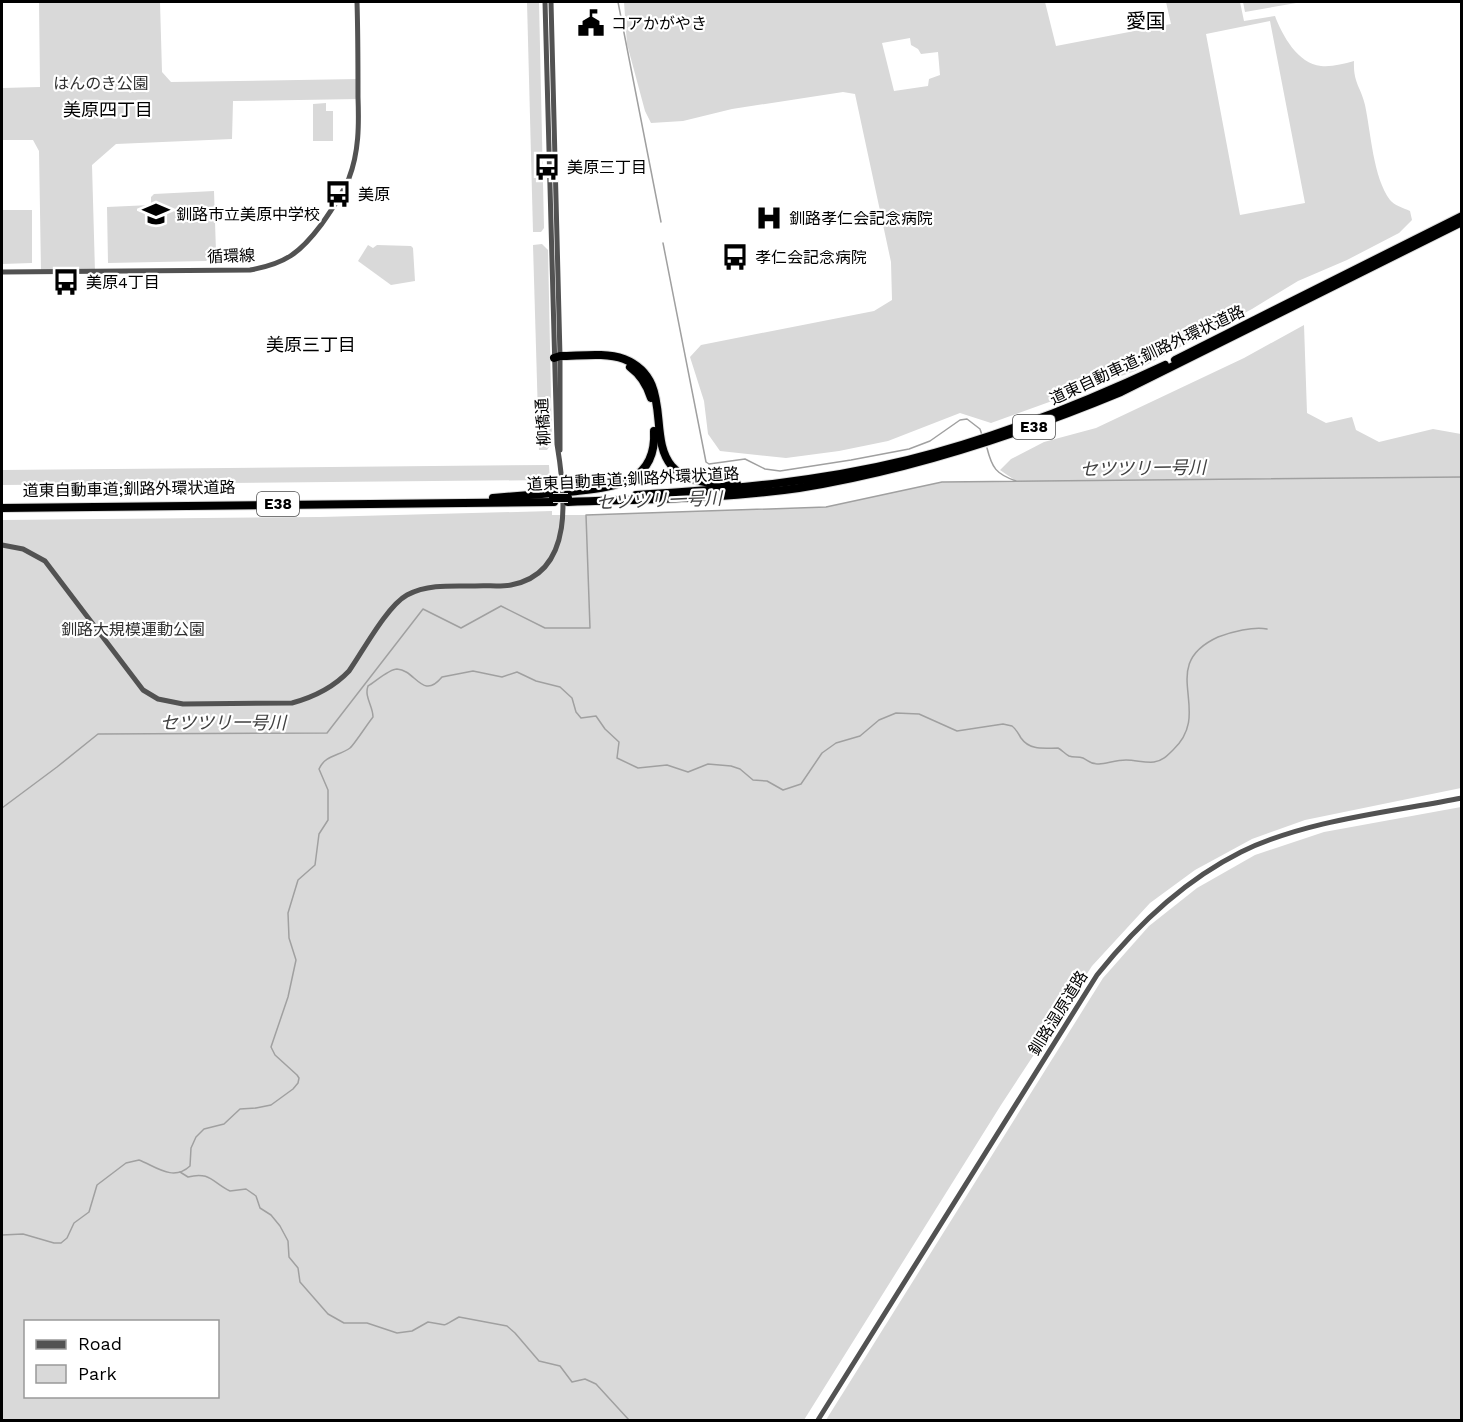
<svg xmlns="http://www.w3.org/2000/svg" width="1463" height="1422" viewBox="0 0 1463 1422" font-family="'Work Sans','Noto Sans JP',sans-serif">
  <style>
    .green { fill: #d9d9d9; fill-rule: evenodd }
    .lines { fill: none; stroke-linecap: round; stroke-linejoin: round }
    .stream { stroke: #a0a0a0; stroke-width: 1.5 }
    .highway-casing { stroke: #dbdbdb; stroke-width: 10 }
    .minor { stroke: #525252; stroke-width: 5 }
    .highway { stroke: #000; stroke-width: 8 }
    .highway-bridge-casing { stroke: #dbdbdb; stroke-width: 10; stroke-linecap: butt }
    .highway-bridge { stroke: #000; stroke-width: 8 }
    .labels { text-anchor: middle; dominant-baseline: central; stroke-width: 4.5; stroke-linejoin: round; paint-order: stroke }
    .shield { fill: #fff; stroke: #4c4c4c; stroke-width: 1.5 }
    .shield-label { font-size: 15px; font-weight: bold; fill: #000 }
    .poi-label { font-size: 16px; fill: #000; stroke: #fff; text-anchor: start }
    .park-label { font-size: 16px; fill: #303030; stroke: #fff }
    .street-label { font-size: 16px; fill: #000; stroke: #fff }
    .neighbourhood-label { font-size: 18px; fill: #000; stroke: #fff }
    .water-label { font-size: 18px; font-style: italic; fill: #414141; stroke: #fff }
    .quarter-label { font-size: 20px; fill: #000; stroke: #fff }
  </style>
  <rect width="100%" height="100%" fill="#fff"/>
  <g class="green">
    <path d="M 39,2 L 160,2 L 162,72 L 171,82 L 359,79 L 358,99 L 233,101 L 232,139 L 116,144 L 92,165 L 95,272 L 41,272 L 39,151 L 33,140 L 2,140 L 2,88 L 40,87 Z"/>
    <path d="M 527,2 L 539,2 L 544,228 L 541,232 L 533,232 Z"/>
    <path d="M 624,2 L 1045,2 L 1056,46 L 1171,24 L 1166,2 L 1240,2 L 1244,21 L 1275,16 C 1282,35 1298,64 1321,66 C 1332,67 1343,64 1354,61 C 1353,83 1361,87 1365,105 C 1371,133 1373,177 1390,200 C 1394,205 1403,208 1410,211 L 1412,220 L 1399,233 L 1347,260 L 1298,281 L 1252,309 L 1135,371 L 991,423 L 960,413 L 888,441 L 839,451 L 786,458 L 720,451 L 708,434 L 704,401 L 690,357 L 701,345 L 874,311 L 892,300 L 891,262 L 855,94 L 843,92 L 732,109 L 683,121 L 651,123 L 645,111 L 627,44 ZM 1270,21 L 1305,203 L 1240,215 L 1206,34 ZM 910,38 L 911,45 L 918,49 L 921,54 L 938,52 L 940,75 L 929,79 L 928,86 L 894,91 L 882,43 Z"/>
    <path d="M 1243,2 L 1302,2 L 1245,12 Z"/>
    <path d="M 326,103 L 326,111 L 333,111 L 333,141 L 313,141 L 313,104 Z"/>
    <path d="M 214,191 L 216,252 L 206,261 L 108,263 L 107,207 L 151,205 L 151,197 L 154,194 Z"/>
    <path d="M 2,210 L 32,210 L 32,263 L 2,264 Z"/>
    <path d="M 542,244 L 548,250 L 552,443 L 547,450 L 539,450 L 533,245 Z"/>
    <path d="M 368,245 L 373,248 L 377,245 L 411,246 L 413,248 L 415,281 L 391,285 L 358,261 Z"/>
    <path d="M 1304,325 L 1307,413 L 1326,423 L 1352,417 L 1356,430 L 1379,442 L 1433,429 L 1461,434 L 1461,788 L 1305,820 L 1252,839 L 1195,870 L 1150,903 L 1092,966 L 1001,1105 L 804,1420 L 2,1420 L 2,520 L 320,517 L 552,511 L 552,515 L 586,515 L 826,507 L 942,482 L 1016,481 L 1000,470 L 1011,459 L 1044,442 L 1096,428 L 1244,358 ZM 26,1322 L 218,1322 L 218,1396 L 26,1396 Z"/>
    <path d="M 549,465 L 550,480 L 2,485 L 2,470 Z"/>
    <path d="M 1461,807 L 1461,1420 L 826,1420 L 1103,978 L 1149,926 L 1197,888 L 1255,855 L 1324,832 Z"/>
  </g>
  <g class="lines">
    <g class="stream">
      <path d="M 618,2 L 661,222"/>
      <path d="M 663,243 L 706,462 L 709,464 L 745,459 L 765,469 L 780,471 L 851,460 L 909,449 L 930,441 L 960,420 L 967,419 L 980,429 L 982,435"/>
      <path d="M 987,448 C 992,468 996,474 1016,481"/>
      <path d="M 2,808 L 57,767 L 98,734 L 327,733 L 423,609 L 461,628 L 501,606 L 545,628 L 590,628 L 586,515 L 826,507 L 942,482 L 1462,477"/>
      <path d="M 180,1172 L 188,1177 C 210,1171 213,1183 230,1191 L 246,1189 L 256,1196 L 260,1208 L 271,1215 L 280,1226 L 288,1241 L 289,1257 L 298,1268 L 300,1282 L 328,1314 L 344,1323 L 367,1323 L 397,1333 L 412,1331 L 428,1322 C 450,1325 439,1328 459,1317 L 507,1326 L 515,1333 L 539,1361 L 560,1366 L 572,1382 L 585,1379 L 596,1384 L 629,1420"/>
      <path d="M 2,1235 L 23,1234 L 54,1243 L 61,1243 L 67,1238 L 74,1223 L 89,1212 L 97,1185 L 126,1163 L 139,1160 C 155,1166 173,1182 190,1166 L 191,1148 L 196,1137 L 204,1129 L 224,1124 L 240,1109 L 256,1108 L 271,1105 L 293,1089 L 298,1083 L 299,1078 L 297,1075 L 275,1055 L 271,1047 L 288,997 L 296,960 L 289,938 L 288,913 L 298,880 L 315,865 L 319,834 L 328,820 L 328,790 L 319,769 C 325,755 339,756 350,748 C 354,745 368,723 373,717 C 373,706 364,697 368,686 C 375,682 389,669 397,669 C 416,670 422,701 442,677 L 473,671 L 502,677 L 517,672 L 536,681 L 560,687 L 572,698 L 576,712 L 581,718 L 596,716 L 605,729 L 619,742 L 617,758 L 638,768 L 667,765 L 688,772 L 708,764 L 731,766 L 740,769 L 753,780 L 767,781 L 783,790 L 801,784 L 822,753 L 836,743 L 860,736 L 879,720 L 896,713 L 919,714 L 957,731 L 1003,724 L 1012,726 C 1016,729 1018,733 1021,738 C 1030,751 1045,748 1058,748 C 1062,750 1065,754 1069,756 C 1074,758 1078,756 1083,758 C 1089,761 1091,765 1099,764 C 1108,763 1117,760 1126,760 C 1136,760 1145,763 1154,762 C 1162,761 1167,756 1173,750 C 1215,711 1155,666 1218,637 C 1231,632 1254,626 1267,629"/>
    </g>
    <defs>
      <g id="highway">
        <path d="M 554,358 L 560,356 C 580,356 605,352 624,359 C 695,387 611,489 737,484"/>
        <path d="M 1175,360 L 1462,216"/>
        <path d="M 630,367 C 641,375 647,385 651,398"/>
        <path d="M 568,492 C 608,487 657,487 654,431"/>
        <path d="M 636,495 C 728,490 818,482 908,460 C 997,438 1082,404 1165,365"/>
        <path d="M 493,498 L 554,493"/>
        <path d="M 568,502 C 645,499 723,499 799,488 C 911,470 1017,435 1121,392 L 1462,222"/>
        <path d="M 2,508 L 554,502"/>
      </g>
    </defs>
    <use href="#highway" class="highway-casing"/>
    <g class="minor">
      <path d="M 551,2 L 560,356 L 560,450"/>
      <path d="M 2,272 L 250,270 C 285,264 300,253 321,225 C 331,211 342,195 349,178 C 359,152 359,125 358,97 C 358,65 358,33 357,2"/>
      <path d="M 2,545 L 23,549 L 45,561 L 143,690 L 158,699 L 183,704 L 292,703 C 314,697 333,688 349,671 C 363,651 387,606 407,595 C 428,584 452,586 475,586 C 486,585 500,587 511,585 C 576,573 565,492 557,444 L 545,2"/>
      <path d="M 818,1420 L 1097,975 C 1137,925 1183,881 1241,852 C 1306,820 1391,812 1462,798"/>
    </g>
    <use href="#highway" class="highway"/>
    <defs>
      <path id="highway-bridge" d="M 553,498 L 568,498"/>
    </defs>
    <use href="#highway-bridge" class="highway-bridge-casing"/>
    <use href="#highway-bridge" class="highway-bridge"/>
  </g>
  <defs>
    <symbol id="civic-bare" viewBox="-9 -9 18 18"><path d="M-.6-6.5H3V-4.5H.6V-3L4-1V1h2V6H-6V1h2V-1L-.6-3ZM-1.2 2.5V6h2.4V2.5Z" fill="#000" stroke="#fff" stroke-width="2.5" paint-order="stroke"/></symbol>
    <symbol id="bus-bare" viewBox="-9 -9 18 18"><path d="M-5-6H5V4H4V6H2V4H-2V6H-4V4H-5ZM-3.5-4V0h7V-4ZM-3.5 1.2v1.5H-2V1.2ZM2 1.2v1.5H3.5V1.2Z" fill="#000" stroke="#fff" stroke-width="2.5" paint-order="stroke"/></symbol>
    <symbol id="school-bare" viewBox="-9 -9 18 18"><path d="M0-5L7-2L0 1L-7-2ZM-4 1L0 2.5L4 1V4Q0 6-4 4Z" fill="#000" stroke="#fff" stroke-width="2.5" paint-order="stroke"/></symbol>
    <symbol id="hospital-bare" viewBox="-9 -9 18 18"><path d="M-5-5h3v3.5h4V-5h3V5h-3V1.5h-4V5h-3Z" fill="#000" stroke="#fff" stroke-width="2.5" paint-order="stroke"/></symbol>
  </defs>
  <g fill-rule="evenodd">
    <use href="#civic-bare" x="572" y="4" width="38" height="38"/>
    <use href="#bus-bare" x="528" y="148" width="38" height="38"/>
    <use href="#bus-bare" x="319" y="175" width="38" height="38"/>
    <use href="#school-bare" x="137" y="195" width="38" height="38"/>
    <use href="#hospital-bare" x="750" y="199" width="38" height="38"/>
    <use href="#bus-bare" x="716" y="238" width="38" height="38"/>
    <use href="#bus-bare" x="47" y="263" width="38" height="38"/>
  </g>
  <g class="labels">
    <g class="shield">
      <rect x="1013" y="415" width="42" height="24" rx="4.5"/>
      <rect x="257" y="492" width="42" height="24" rx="4.5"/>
    </g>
    <g class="shield-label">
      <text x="1034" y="427">E38</text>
      <text x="278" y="504">E38</text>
    </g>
    <g class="poi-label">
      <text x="611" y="23">コアかがやき</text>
      <text x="567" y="167">美原三丁目</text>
      <text x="358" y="194">美原</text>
      <text x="176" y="214">釧路市立美原中学校</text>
      <text x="789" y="218">釧路孝仁会記念病院</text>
      <text x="755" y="257">孝仁会記念病院</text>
      <text x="86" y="282">美原4丁目</text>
    </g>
    <g class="park-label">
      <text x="101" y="83">はんのき公園</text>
      <text x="133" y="629">釧路大規模運動公園</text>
    </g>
    <g class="street-label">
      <text transform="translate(231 256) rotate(-2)">循環線</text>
      <text transform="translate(1147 355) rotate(-25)">道東自動車道;釧路外環状道路</text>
      <text transform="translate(543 422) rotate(-93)">柳橋通</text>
      <text transform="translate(633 479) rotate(-3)">道東自動車道;釧路外環状道路</text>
      <text transform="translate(129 489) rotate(-1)">道東自動車道;釧路外環状道路</text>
      <text transform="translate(1058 1013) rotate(-58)">釧路湿原道路</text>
    </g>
    <g class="neighbourhood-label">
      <text x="108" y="109">美原四丁目</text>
      <text x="311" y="344">美原三丁目</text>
    </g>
    <g class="water-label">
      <text transform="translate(1143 468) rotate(-1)">セツツリ一号川</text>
      <text transform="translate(659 500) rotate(-2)">セツツリ一号川</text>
      <text x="223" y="722">セツツリ一号川</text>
    </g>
    <g class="quarter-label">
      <text x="1146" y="21">愛国</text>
    </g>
  </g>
  <rect width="1463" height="1422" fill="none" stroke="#000000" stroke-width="6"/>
  <rect x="24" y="1320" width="195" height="78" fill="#ffffff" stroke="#999999" stroke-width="1.5"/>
  <rect x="36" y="1340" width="30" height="9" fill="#525252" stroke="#999999" stroke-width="1.5"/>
  <text x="78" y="1350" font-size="18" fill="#000000">Road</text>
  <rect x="36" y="1365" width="30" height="18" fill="#d9d9d9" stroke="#999999" stroke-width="1.5"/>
  <text x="78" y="1380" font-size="18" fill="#000000">Park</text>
</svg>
